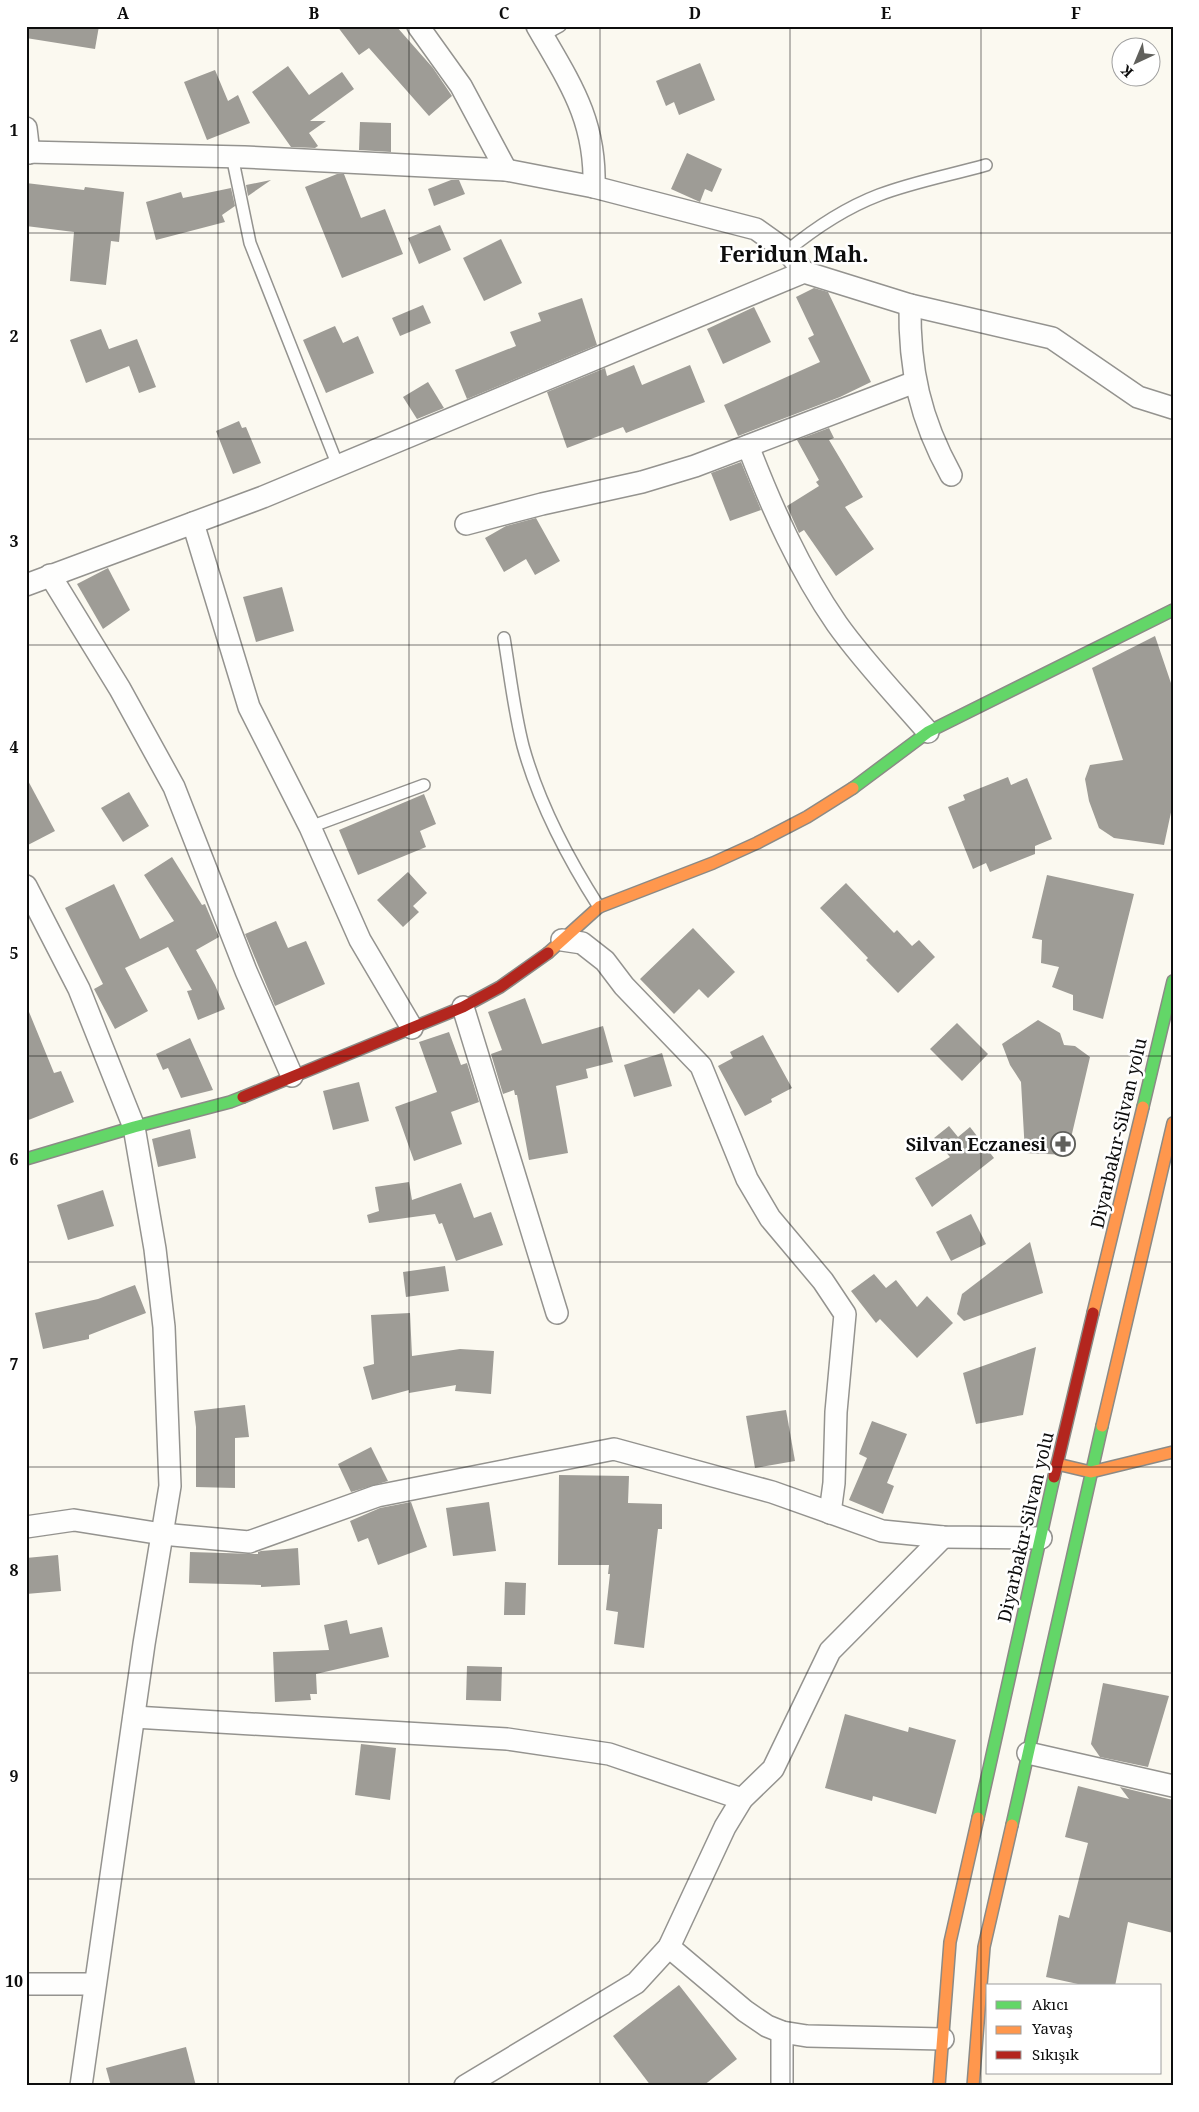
<svg xmlns="http://www.w3.org/2000/svg" width="1199" height="2112" viewBox="0 0 1199 2112" font-family="'Noto Serif',serif">
  <style>
    .building { fill: #9e9c96 }
    .lines { fill: none; stroke-linecap: round; stroke-linejoin: round }
    .lane-casing { stroke: #94938f; stroke-width: 14 }
    .street-casing { stroke: #94938f; stroke-width: 24 }
    .fast-casing { stroke: #8b8a86; stroke-width: 14 }
    .slow-casing { stroke: #8b8a86; stroke-width: 14 }
    .jam-casing { stroke: #8b8a86; stroke-width: 14 }
    .lane { stroke: #fefefd; stroke-width: 11 }
    .street { stroke: #fefefd; stroke-width: 21 }
    .fast { stroke: #63d668; stroke-width: 11 }
    .slow { stroke: #ff974d; stroke-width: 11 }
    .jam { stroke: #b3261e; stroke-width: 11 }
    .grid { fill: none; stroke: #0d0d0d; stroke-width: 1; stroke-opacity: 0.55 }
    .labels { text-anchor: middle; dominant-baseline: central; stroke-width: 5; stroke-linejoin: round; paint-order: stroke }
    .street-label { font-size: 18px; fill: #0d0d0d; stroke: #fff }
    .poi-label { font-size: 18px; font-weight: bold; fill: #0d0d0d; stroke: #fff; text-anchor: end }
    .district-label { font-size: 22px; font-weight: bold; fill: #0d0d0d; stroke: #fff }
    .neatline { fill: none; stroke: #0d0d0d; stroke-width: 2 }
    .grid-label { font-size: 16px; text-anchor: middle; font-weight: bold; fill: #0d0d0d }
  </style>
  <rect width="100%" height="100%" fill="#fbf9f0"/>
  <g class="building">
    <path d="M 26,26 L 99,26 L 95,49 L 26,38 Z"/>
    <path d="M 337,26 L 396,26 L 433,68 L 452,96 L 429,116 L 369,48 L 359,55 Z"/>
    <path d="M 700,63 L 715,100 L 679,115 L 674,102 L 666,106 L 656,81 Z"/>
    <path d="M 288,66 L 309,95 L 342,72 L 354,89 L 310,121 L 326,121 L 309,133 L 318,146 L 315,148 L 291,147 L 252,92 Z"/>
    <path d="M 215,70 L 228,101 L 238,95 L 250,123 L 207,140 L 184,82 Z"/>
    <path d="M 360,122 L 391,123 L 391,152 L 359,150 Z"/>
    <path d="M 687,153 L 722,169 L 712,192 L 705,189 L 700,202 L 671,189 Z"/>
    <path d="M 337,174 L 344,174 L 361,218 L 385,209 L 403,254 L 342,278 L 305,187 Z"/>
    <path d="M 271,180 L 248,196 L 246,185 Z"/>
    <path d="M 451,180 L 459,180 L 465,194 L 434,206 L 428,189 Z"/>
    <path d="M 26,183 L 84,190 L 85,187 L 124,192 L 119,242 L 111,241 L 106,285 L 70,281 L 74,232 L 26,226 Z"/>
    <path d="M 231,188 L 235,206 L 222,215 L 225,222 L 156,240 L 146,202 L 181,192 L 183,198 Z"/>
    <path d="M 440,225 L 451,250 L 419,264 L 408,238 Z"/>
    <path d="M 501,239 L 522,283 L 484,301 L 463,258 Z"/>
    <path d="M 814,288 L 828,292 L 871,382 L 840,397 L 738,436 L 724,405 L 820,362 L 808,338 L 814,335 L 796,297 Z"/>
    <path d="M 582,298 L 597,345 L 467,399 L 455,370 L 516,346 L 510,332 L 541,321 L 538,313 Z"/>
    <path d="M 423,305 L 431,323 L 400,336 L 392,318 Z"/>
    <path d="M 754,307 L 771,342 L 723,364 L 707,329 Z"/>
    <path d="M 335,326 L 343,343 L 358,336 L 374,373 L 326,393 L 303,340 Z"/>
    <path d="M 101,329 L 109,349 L 137,339 L 156,387 L 139,393 L 129,366 L 86,383 L 70,340 Z"/>
    <path d="M 634,365 L 642,385 L 690,365 L 705,402 L 626,433 L 623,427 L 567,448 L 547,392 L 605,368 L 607,376 Z"/>
    <path d="M 428,382 L 444,408 L 417,419 L 403,397 Z"/>
    <path d="M 239,421 L 242,428 L 246,427 L 261,463 L 233,474 L 216,431 Z"/>
    <path d="M 829,428 L 834,438 L 829,440 L 863,497 L 845,507 L 874,549 L 836,576 L 804,530 L 799,533 L 787,506 L 819,486 L 816,482 L 819,480 L 797,440 Z"/>
    <path d="M 741,462 L 761,510 L 730,521 L 711,473 Z"/>
    <path d="M 536,518 L 560,561 L 535,575 L 526,559 L 504,572 L 485,538 L 506,526 Z"/>
    <path d="M 108,568 L 130,610 L 103,629 L 77,584 Z"/>
    <path d="M 282,587 L 294,631 L 256,642 L 243,597 Z"/>
    <path d="M 1155,636 L 1173,689 L 1173,803 L 1164,845 L 1114,838 L 1099,828 L 1089,801 L 1085,779 L 1090,765 L 1123,760 L 1092,668 Z"/>
    <path d="M 26,777 L 55,831 L 26,846 Z"/>
    <path d="M 1008,777 L 1011,785 L 1027,778 L 1052,839 L 1035,846 L 1035,854 L 990,872 L 986,863 L 973,869 L 948,807 L 965,800 L 963,795 Z"/>
    <path d="M 129,792 L 149,826 L 123,842 L 101,808 Z"/>
    <path d="M 424,794 L 436,824 L 420,831 L 426,847 L 358,875 L 339,830 Z"/>
    <path d="M 172,857 L 202,905 L 205,904 L 219,937 L 196,950 L 215,985 L 225,1009 L 198,1020 L 187,991 L 192,990 L 168,947 L 125,968 L 148,1011 L 115,1029 L 94,989 L 103,984 L 65,908 L 114,884 L 140,939 L 174,921 L 144,875 Z"/>
    <path d="M 408,872 L 427,893 L 413,906 L 419,912 L 403,927 L 377,900 Z"/>
    <path d="M 1047,875 L 1134,894 L 1103,1019 L 1073,1010 L 1073,995 L 1052,987 L 1059,967 L 1041,963 L 1042,940 L 1032,938 Z"/>
    <path d="M 846,883 L 894,933 L 897,930 L 912,946 L 919,940 L 935,957 L 898,993 L 866,960 L 868,958 L 820,908 Z"/>
    <path d="M 276,921 L 288,948 L 306,941 L 325,984 L 275,1006 L 245,934 Z"/>
    <path d="M 693,928 L 735,972 L 708,998 L 699,989 L 674,1014 L 640,979 Z"/>
    <path d="M 525,998 L 542,1044 L 603,1026 L 613,1062 L 586,1069 L 588,1078 L 556,1086 L 568,1153 L 529,1160 L 517,1095 L 515,1095 L 514,1090 L 503,1094 L 491,1054 L 502,1050 L 488,1012 Z"/>
    <path d="M 27,1007 L 54,1073 L 61,1071 L 74,1102 L 26,1121 Z"/>
    <path d="M 1038,1020 L 1060,1033 L 1064,1045 L 1075,1046 L 1090,1057 L 1067,1155 L 1025,1153 L 1021,1082 L 1010,1065 L 1002,1044 Z"/>
    <path d="M 957,1023 L 988,1054 L 962,1081 L 930,1049 Z"/>
    <path d="M 449,1032 L 461,1065 L 467,1063 L 479,1102 L 451,1112 L 462,1144 L 414,1161 L 395,1107 L 437,1092 L 419,1042 Z"/>
    <path d="M 763,1035 L 792,1088 L 771,1099 L 772,1102 L 745,1116 L 718,1066 L 733,1058 L 730,1052 Z"/>
    <path d="M 190,1038 L 213,1090 L 181,1098 L 168,1068 L 163,1070 L 156,1054 Z"/>
    <path d="M 662,1053 L 672,1086 L 634,1097 L 624,1065 Z"/>
    <path d="M 359,1082 L 369,1121 L 333,1130 L 323,1091 Z"/>
    <path d="M 949,1126 L 958,1137 L 970,1127 L 994,1158 L 932,1207 L 915,1178 L 950,1157 L 934,1138 Z"/>
    <path d="M 190,1129 L 196,1158 L 158,1167 L 152,1139 Z"/>
    <path d="M 409,1182 L 412,1200 L 461,1183 L 474,1218 L 491,1212 L 503,1245 L 456,1261 L 442,1223 L 439,1224 L 435,1214 L 369,1223 L 367,1215 L 379,1211 L 375,1187 Z"/>
    <path d="M 103,1190 L 114,1226 L 68,1240 L 57,1205 Z"/>
    <path d="M 971,1214 L 986,1244 L 951,1261 L 936,1232 Z"/>
    <path d="M 1030,1242 L 1043,1293 L 964,1321 L 957,1314 L 962,1294 Z"/>
    <path d="M 445,1266 L 449,1291 L 406,1297 L 403,1272 Z"/>
    <path d="M 874,1274 L 886,1288 L 896,1280 L 917,1307 L 927,1296 L 953,1323 L 917,1358 L 880,1319 L 876,1323 L 851,1291 Z"/>
    <path d="M 135,1285 L 146,1313 L 89,1335 L 89,1339 L 43,1349 L 35,1313 L 98,1299 Z"/>
    <path d="M 410,1313 L 412,1356 L 460,1349 L 494,1351 L 491,1394 L 455,1391 L 456,1385 L 409,1393 L 409,1390 L 372,1400 L 363,1367 L 374,1364 L 371,1315 Z"/>
    <path d="M 1036,1347 L 1023,1415 L 976,1424 L 963,1373 Z"/>
    <path d="M 245,1405 L 249,1437 L 235,1438 L 235,1488 L 196,1487 L 196,1427 L 194,1411 Z"/>
    <path d="M 786,1410 L 795,1461 L 755,1468 L 746,1416 Z"/>
    <path d="M 872,1421 L 907,1434 L 887,1483 L 894,1486 L 883,1514 L 849,1500 L 867,1458 L 859,1454 Z"/>
    <path d="M 371,1447 L 388,1481 L 351,1492 L 338,1464 Z"/>
    <path d="M 559,1475 L 629,1476 L 628,1503 L 662,1504 L 662,1529 L 658,1529 L 644,1648 L 614,1644 L 618,1612 L 606,1610 L 610,1574 L 608,1574 L 609,1565 L 558,1565 Z"/>
    <path d="M 411,1502 L 427,1547 L 378,1565 L 368,1538 L 358,1542 L 350,1521 L 380,1508 Z"/>
    <path d="M 489,1502 L 496,1551 L 453,1556 L 446,1508 Z"/>
    <path d="M 298,1548 L 300,1585 L 261,1587 L 261,1585 L 189,1583 L 190,1552 L 258,1554 L 258,1552 L 261,1551 Z"/>
    <path d="M 58,1555 L 61,1591 L 26,1594 L 26,1558 Z"/>
    <path d="M 505,1582 L 526,1583 L 525,1615 L 504,1615 Z"/>
    <path d="M 347,1620 L 350,1634 L 382,1627 L 389,1657 L 316,1674 L 317,1694 L 310,1694 L 311,1700 L 275,1702 L 273,1652 L 329,1650 L 324,1625 Z"/>
    <path d="M 467,1666 L 502,1667 L 501,1701 L 466,1700 Z"/>
    <path d="M 1103,1683 L 1169,1696 L 1148,1767 L 1100,1757 L 1091,1744 Z"/>
    <path d="M 845,1714 L 908,1732 L 909,1727 L 956,1740 L 936,1814 L 873,1796 L 872,1801 L 825,1788 Z"/>
    <path d="M 361,1744 L 396,1748 L 390,1800 L 355,1795 Z"/>
    <path d="M 1078,1786 L 1129,1799 L 1120,1787 L 1173,1800 L 1173,1933 L 1128,1922 L 1115,1986 L 1087,1986 L 1046,1977 L 1059,1915 L 1069,1918 L 1088,1843 L 1065,1837 Z"/>
    <path d="M 679,1985 L 737,2059 L 703,2086 L 651,2086 L 613,2036 Z"/>
    <path d="M 186,2047 L 196,2086 L 111,2086 L 106,2068 Z"/>
  </g>
  <g class="lines">
    <defs>
      <g id="lane">
        <path d="M 542,36 L 560,26"/>
        <path d="M 232,156 L 250,243 L 338,466"/>
        <path d="M 787,251 C 815,228 845,208 879,195 C 913,182 951,175 986,165"/>
        <path d="M 504,638 C 510,674 514,711 523,746 C 539,804 567,857 599,907"/>
        <path d="M 310,827 L 424,785"/>
      </g>
      <g id="street">
        <path d="M 418,26 L 461,86 L 506,170"/>
        <path d="M 537,26 C 569,82 596,119 594,187"/>
        <path d="M 26,128 L 29,153"/>
        <path d="M 26,152 L 244,157 L 506,170 L 594,187 L 756,229 L 787,251 L 804,272"/>
        <path d="M 910,305 C 909,369 920,419 951,475"/>
        <path d="M 748,446 C 772,508 799,569 837,624 C 864,662 897,696 928,732"/>
        <path d="M 193,523 L 249,707 L 310,827 L 360,940 L 412,1028"/>
        <path d="M 466,524 L 542,504 L 642,482 L 695,466 L 915,382"/>
        <path d="M 50,575 L 120,689 L 174,787 L 246,971 L 292,1076"/>
        <path d="M 26,585 L 263,497 L 804,272 L 910,305 L 1052,338 L 1138,397 L 1173,408"/>
        <path d="M 26,886 L 79,989 L 134,1127 L 155,1249 L 164,1327 L 170,1486 L 144,1644 L 81,2086"/>
        <path d="M 562,940 L 582,943 L 605,961 L 624,986 L 701,1066 L 747,1179 L 770,1218 L 823,1281 L 845,1314 L 836,1412 L 834,1483 L 830,1513"/>
        <path d="M 463,1007 L 557,1313"/>
        <path d="M 26,1527 L 74,1520 L 162,1534 L 249,1542 L 377,1496 L 614,1449 L 772,1492 L 882,1531 L 943,1537 L 1041,1538"/>
        <path d="M 134,1717 L 507,1739 L 609,1754 L 742,1799"/>
        <path d="M 1028,1753 L 1173,1786"/>
        <path d="M 669,1947 L 745,2011 L 767,2026 L 782,2032 L 807,2036 L 943,2039"/>
        <path d="M 26,1984 L 95,1984"/>
        <path d="M 465,2086 L 636,1983 L 669,1947 L 725,1827 L 742,1799 L 773,1769 L 830,1651 L 943,1537"/>
        <path d="M 782,2086 L 782,2032"/>
      </g>
      <g id="fast">
        <path d="M 853,788 L 928,732 L 1173,610"/>
        <path d="M 1143,1107 L 1173,981"/>
        <path d="M 26,1159 L 134,1127 L 230,1102 L 243,1097"/>
        <path d="M 978,1818 L 1054,1477"/>
        <path d="M 1012,1825 L 1102,1426"/>
      </g>
      <g id="slow">
        <path d="M 548,953 L 599,907 L 713,863 L 757,843 L 807,817 L 853,788"/>
        <path d="M 1093,1313 L 1143,1107"/>
        <path d="M 1102,1426 L 1173,1123"/>
        <path d="M 1057,1464 L 1091,1472 L 1173,1452"/>
        <path d="M 939,2086 L 950,1942 L 978,1818"/>
        <path d="M 973,2086 L 984,1947 L 1012,1825"/>
      </g>
      <g id="jam">
        <path d="M 243,1097 L 463,1007 L 500,987 L 548,953"/>
        <path d="M 1054,1477 L 1093,1313"/>
      </g>
    </defs>
    <use href="#lane" class="lane-casing"/>
    <use href="#street" class="street-casing"/>
    <use href="#fast" class="fast-casing"/>
    <use href="#slow" class="slow-casing"/>
    <use href="#jam" class="jam-casing"/>
    <use href="#lane" class="lane"/>
    <use href="#street" class="street"/>
    <use href="#fast" class="fast"/>
    <use href="#slow" class="slow"/>
    <use href="#jam" class="jam"/>
  </g>
  <path class="grid" d="M 218,26 L 218,2086M 409,26 L 409,2086M 600,26 L 600,2086M 790,26 L 790,2086M 981,26 L 981,2086M 26,233 L 1173,233M 26,439 L 1173,439M 26,645 L 1173,645M 26,850 L 1173,850M 26,1056 L 1173,1056M 26,1262 L 1173,1262M 26,1467 L 1173,1467M 26,1673 L 1173,1673M 26,1879 L 1173,1879"/>
  <defs>
    <symbol id="pharmacy-ring" viewBox="-11 -11 22 22"><circle r="9.5" fill="#fff" stroke="#60605c" stroke-width="1.5"/><path d="M-2-6h4v4h4v4h-4v4h-4v-4h-4v-4h4Z" fill="#60605c"/></symbol>
  </defs>
  <g fill-rule="evenodd">
    <use href="#pharmacy-ring" x="1049" y="1130" width="28" height="28"/>
  </g>
  <g class="labels">
    <g class="street-label">
      <text transform="translate(1118 1133) rotate(-77)">Diyarbakır-Silvan yolu</text>
      <text transform="translate(1025 1527) rotate(-77)">Diyarbakır-Silvan yolu</text>
    </g>
    <g class="poi-label">
      <text x="1046" y="1144">Silvan Eczanesi</text>
    </g>
    <g class="district-label">
      <text x="794" y="253">Feridun Mah.</text>
    </g>
  </g>
  <rect width="1199" height="2112" fill="none" stroke="#ffffff" stroke-width="55"/>
  <rect x="986" y="1984" width="175" height="90" fill="#ffffff" stroke="#9e9e9e"/>
  <rect x="996" y="2001" width="25" height="8" fill="#63d668" stroke="#9e9e9e"/>
  <text x="1032" y="2010" font-size="15" fill="#0d0d0d">Akıcı</text>
  <rect x="996" y="2026" width="25" height="8" fill="#ff974d" stroke="#9e9e9e"/>
  <text x="1032" y="2034" font-size="15" fill="#0d0d0d">Yavaş</text>
  <rect x="996" y="2051" width="25" height="8" fill="#b3261e" stroke="#9e9e9e"/>
  <text x="1032" y="2060" font-size="15" fill="#0d0d0d">Sıkışık</text>
  <g transform="translate(1136 62) rotate(224)"><circle r="24" fill="#ffffff" stroke="#9e9e9e"/>
  <path d="M0-4L9 19L0 12L-9 19Z" fill="#60605c"/>
  <text y="-8" font-size="14" font-weight="bold" text-anchor="middle" fill="#0d0d0d">K</text>
  </g>
  <rect x="28" y="28" width="1144" height="2056" class="neatline"/>
  <g class="grid-label">
    <text x="123" y="19">A</text>
    <text x="314" y="19">B</text>
    <text x="504" y="19">C</text>
    <text x="695" y="19">D</text>
    <text x="886" y="19">E</text>
    <text x="1076" y="19">F</text>
    <text x="14" y="136">1</text>
    <text x="14" y="342">2</text>
    <text x="14" y="547">3</text>
    <text x="14" y="753">4</text>
    <text x="14" y="959">5</text>
    <text x="14" y="1165">6</text>
    <text x="14" y="1370">7</text>
    <text x="14" y="1576">8</text>
    <text x="14" y="1782">9</text>
    <text x="14" y="1987">10</text>
  </g>
</svg>
